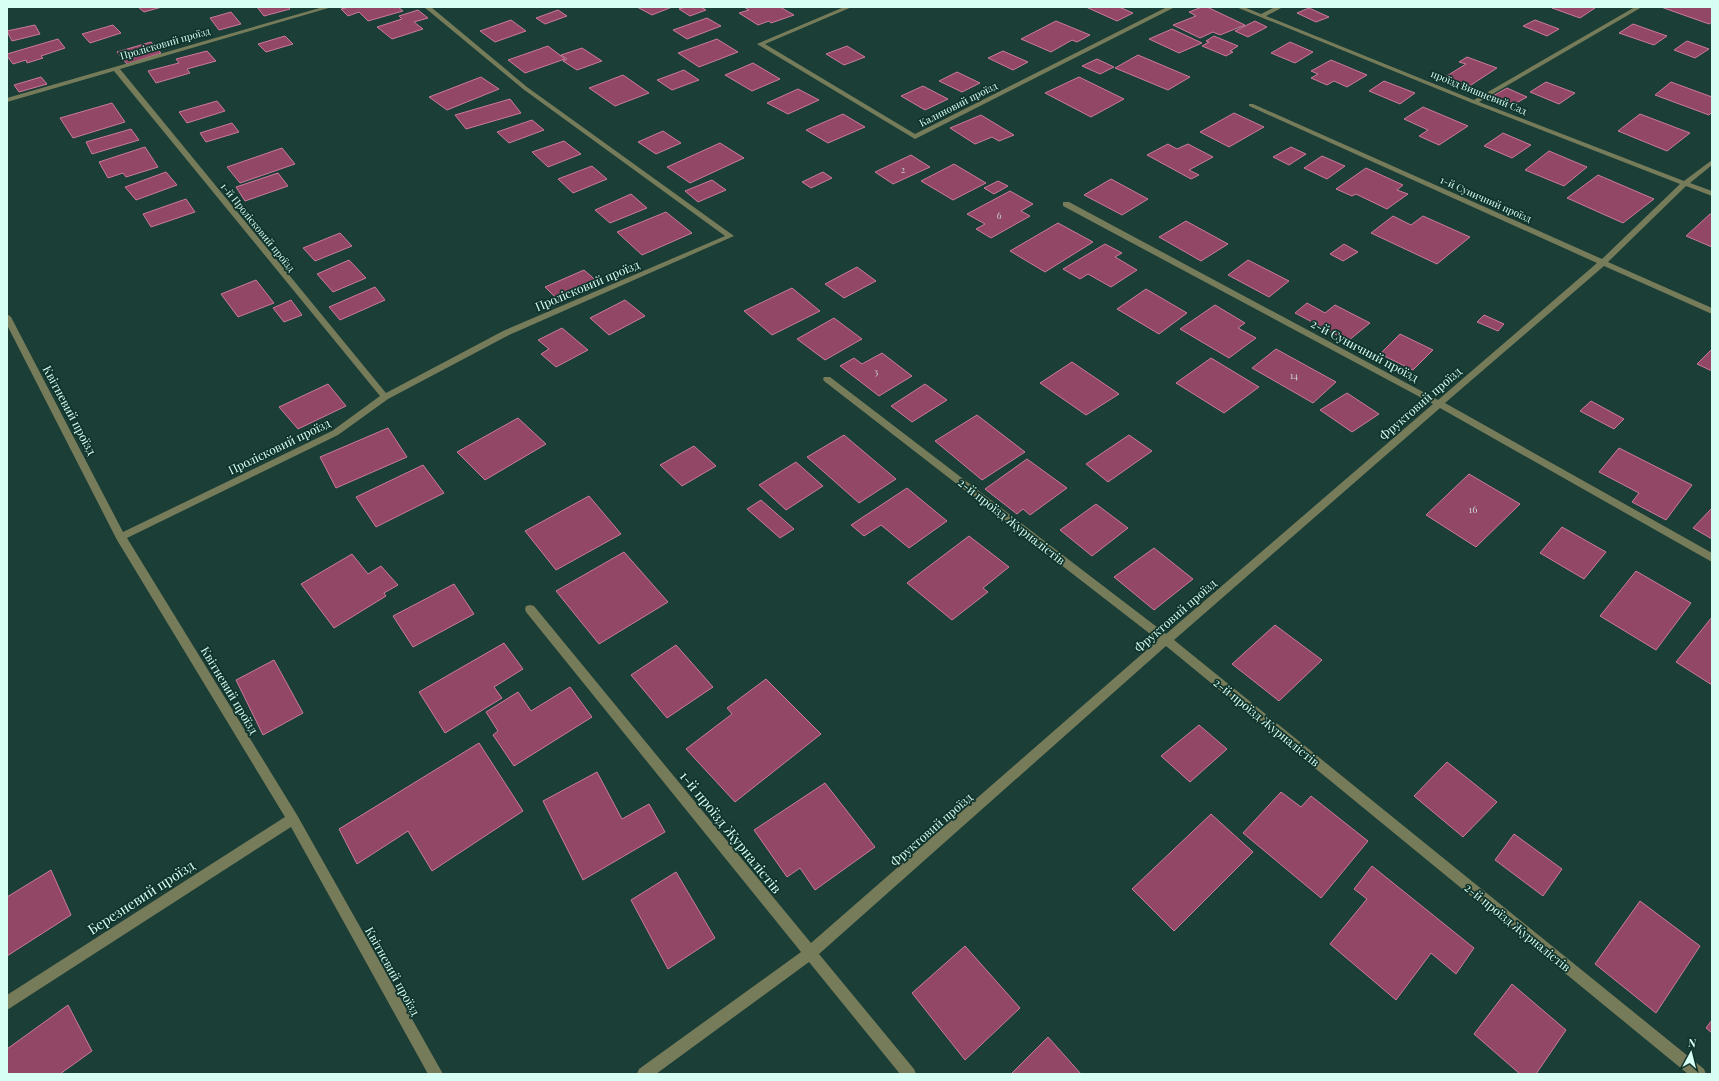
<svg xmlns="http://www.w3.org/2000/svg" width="1719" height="1081" viewBox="0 0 1719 1081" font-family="'Playfair Display',serif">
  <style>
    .building { fill: #924766; stroke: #cc7a9b }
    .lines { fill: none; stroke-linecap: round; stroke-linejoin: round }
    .minor { fill: #767b5a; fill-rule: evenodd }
    .labels { text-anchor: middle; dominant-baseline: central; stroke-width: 3.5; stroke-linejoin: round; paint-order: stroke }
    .far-number-label { font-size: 9px; fill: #c6d1d0 }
    .far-street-label { font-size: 10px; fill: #d7fff3; stroke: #10342c }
    .number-label { font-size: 10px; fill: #c6d1d0 }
    .street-label { font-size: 12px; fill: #d7fff3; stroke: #10342c }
    .near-street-label { font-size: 14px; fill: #d7fff3; stroke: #10342c }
  </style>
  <rect width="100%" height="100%" fill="#1b3e36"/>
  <g class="building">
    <path d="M 138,7 L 162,7 L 144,12 Z"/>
    <path d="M 257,7 L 288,7 L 290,9 L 264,16 Z"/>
    <path d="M 349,7 L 398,7 L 403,11 L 368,21 L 359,12 L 348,16 L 341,9 Z"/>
    <path d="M 637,7 L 672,7 L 652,15 Z"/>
    <path d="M 686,7 L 701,7 L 706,10 L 690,16 L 679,9 Z"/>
    <path d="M 744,7 L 780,7 L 794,15 L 771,23 L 769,21 L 758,25 L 739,13 L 749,10 Z"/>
    <path d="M 1086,7 L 1119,7 L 1133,13 L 1117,21 Z"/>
    <path d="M 1202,7 L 1207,7 L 1245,25 L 1220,35 L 1213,32 L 1200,38 L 1173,25 L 1196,16 L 1189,12 Z"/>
    <path d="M 1554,7 L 1593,7 L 1595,8 L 1580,18 L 1552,8 Z"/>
    <path d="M 1661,7 L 1708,7 L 1712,8 L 1712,22 L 1709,24 Z"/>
    <path d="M 1309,8 L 1329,17 L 1316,22 L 1297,13 Z"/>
    <path d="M 418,10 L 428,18 L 414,22 L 423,29 L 392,39 L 377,27 L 402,19 L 399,16 Z"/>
    <path d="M 558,10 L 567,16 L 545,24 L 536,18 Z"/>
    <path d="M 231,12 L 241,24 L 219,30 L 210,18 Z"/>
    <path d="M 707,18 L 721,26 L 687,39 L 673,30 Z"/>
    <path d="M 511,20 L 526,31 L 495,42 L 480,31 Z"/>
    <path d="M 1535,20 L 1559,29 L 1547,36 L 1523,26 Z"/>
    <path d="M 1056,21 L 1090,35 L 1077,42 L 1072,40 L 1051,52 L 1021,39 Z"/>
    <path d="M 1255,21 L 1267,27 L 1248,37 L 1235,31 Z"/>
    <path d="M 1633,24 L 1667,36 L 1654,45 L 1619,33 Z"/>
    <path d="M 35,25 L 40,34 L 12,41 L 7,31 Z"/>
    <path d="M 113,25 L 121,33 L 90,43 L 82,34 Z"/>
    <path d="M 1172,29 L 1202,43 L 1179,53 L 1149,39 Z"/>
    <path d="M 285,36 L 293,44 L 266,52 L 258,44 Z"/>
    <path d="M 1214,36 L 1238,46 L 1230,51 L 1233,52 L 1226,56 L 1202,46 L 1209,42 L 1206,41 Z"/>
    <path d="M 58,39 L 65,48 L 41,56 L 43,58 L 27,63 L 26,60 L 13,64 L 7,56 L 7,54 Z"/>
    <path d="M 717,39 L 738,52 L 699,67 L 678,53 Z"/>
    <path d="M 1687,41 L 1709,49 L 1695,58 L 1674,50 Z"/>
    <path d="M 151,42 L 161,53 L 127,64 L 117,52 Z"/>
    <path d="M 1290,42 L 1313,52 L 1295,63 L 1271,53 Z"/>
    <path d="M 548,46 L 565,59 L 525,73 L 508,60 Z"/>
    <path d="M 847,46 L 865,57 L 844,65 L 826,54 Z"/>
    <path d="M 582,48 L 602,61 L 577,70 L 563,61 L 567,59 L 561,55 Z"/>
    <path d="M 207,51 L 216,61 L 187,69 L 190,73 L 156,83 L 148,71 L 179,63 L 176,59 Z"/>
    <path d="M 1003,51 L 1028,62 L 1013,70 L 988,58 Z"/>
    <path d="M 1138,55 L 1190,77 L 1168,90 L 1115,68 Z"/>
    <path d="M 1467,57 L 1497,68 L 1468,87 L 1445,77 L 1466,64 L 1459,62 Z"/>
    <path d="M 1097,59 L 1114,67 L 1100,74 L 1082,66 Z"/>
    <path d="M 1331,60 L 1367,75 L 1347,87 L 1334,81 L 1327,85 L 1311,78 L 1318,74 L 1311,71 Z"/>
    <path d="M 753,63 L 780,79 L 752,91 L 725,75 Z"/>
    <path d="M 684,70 L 699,80 L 672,90 L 657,80 Z"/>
    <path d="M 957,72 L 980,83 L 962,92 L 939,81 Z"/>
    <path d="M 623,75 L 649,93 L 615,106 L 589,88 Z"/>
    <path d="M 41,77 L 47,84 L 19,92 L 14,85 Z"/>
    <path d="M 481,77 L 499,89 L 447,110 L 429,97 Z"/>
    <path d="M 1079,77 L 1124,99 L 1091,117 L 1045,93 Z"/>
    <path d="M 1384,81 L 1415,93 L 1400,104 L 1369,91 Z"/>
    <path d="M 1546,82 L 1575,93 L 1559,104 L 1530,92 Z"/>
    <path d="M 1671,82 L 1712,97 L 1712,112 L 1709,115 L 1655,95 Z"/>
    <path d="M 923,86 L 948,99 L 925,110 L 901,96 Z"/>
    <path d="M 1507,88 L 1527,97 L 1511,106 L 1491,97 Z"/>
    <path d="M 798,89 L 819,100 L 788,114 L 767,103 Z"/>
    <path d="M 510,99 L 521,113 L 466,129 L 455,115 Z"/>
    <path d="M 217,101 L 225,111 L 187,123 L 179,112 Z"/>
    <path d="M 112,103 L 125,122 L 73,138 L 60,118 Z"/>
    <path d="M 1423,107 L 1468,126 L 1439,145 L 1419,136 L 1428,130 L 1404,119 Z"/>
    <path d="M 1234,113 L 1264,127 L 1229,147 L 1200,132 Z"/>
    <path d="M 843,114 L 865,127 L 828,143 L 806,130 Z"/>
    <path d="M 1640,114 L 1690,133 L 1667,151 L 1618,131 Z"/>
    <path d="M 981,115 L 1014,135 L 999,141 L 992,137 L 975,144 L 950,128 Z"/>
    <path d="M 532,120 L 544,130 L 509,143 L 497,132 Z"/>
    <path d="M 232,123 L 239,132 L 206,142 L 200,133 Z"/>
    <path d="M 131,129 L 139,140 L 92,154 L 86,142 Z"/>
    <path d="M 663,131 L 681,143 L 656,154 L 638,142 Z"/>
    <path d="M 1503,133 L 1531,145 L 1512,158 L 1484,146 Z"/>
    <path d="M 564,141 L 581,154 L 548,167 L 532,152 Z"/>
    <path d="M 720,143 L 744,158 L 690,183 L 667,167 Z"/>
    <path d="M 1168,144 L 1177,149 L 1188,144 L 1213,157 L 1189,170 L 1199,175 L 1191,179 L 1147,155 Z"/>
    <path d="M 145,147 L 158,167 L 126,177 L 123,173 L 108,178 L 99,162 Z"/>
    <path d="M 1291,147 L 1306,154 L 1289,165 L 1273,157 Z"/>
    <path d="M 282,148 L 295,164 L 240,183 L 227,167 Z"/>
    <path d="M 1549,151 L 1587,167 L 1564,186 L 1525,170 Z"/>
    <path d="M 911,155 L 930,167 L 893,184 L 875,172 Z"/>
    <path d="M 1322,156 L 1345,166 L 1327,179 L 1304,168 Z"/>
    <path d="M 954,164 L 986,183 L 953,200 L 921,181 Z"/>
    <path d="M 592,166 L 607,179 L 573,193 L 558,179 Z"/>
    <path d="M 1366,168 L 1403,185 L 1397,190 L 1408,194 L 1387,209 L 1356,194 L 1352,196 L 1336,189 Z"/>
    <path d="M 166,172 L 177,185 L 136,200 L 125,187 Z"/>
    <path d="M 823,172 L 832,178 L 811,188 L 802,182 Z"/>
    <path d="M 278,173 L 288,186 L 245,201 L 236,187 Z"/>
    <path d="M 1598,175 L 1654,199 L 1623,223 L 1567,198 Z"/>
    <path d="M 1111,179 L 1148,199 L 1122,215 L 1084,195 Z"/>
    <path d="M 712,180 L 726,190 L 698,202 L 685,191 Z"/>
    <path d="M 998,181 L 1008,186 L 994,194 L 984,188 Z"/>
    <path d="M 1010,191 L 1033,204 L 1021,211 L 1030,216 L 991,238 L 976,229 L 985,224 L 967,214 Z"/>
    <path d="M 631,194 L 647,208 L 610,223 L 595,210 Z"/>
    <path d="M 186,199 L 195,212 L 151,227 L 143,214 Z"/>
    <path d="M 666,212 L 692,233 L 642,255 L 617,232 Z"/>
    <path d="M 1710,214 L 1712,214 L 1712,247 L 1686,236 Z"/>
    <path d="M 1393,216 L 1411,225 L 1423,216 L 1470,237 L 1437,264 L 1371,233 Z"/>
    <path d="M 1186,221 L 1228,244 L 1201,261 L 1159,237 Z"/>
    <path d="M 1058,223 L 1093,242 L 1045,272 L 1010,251 Z"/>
    <path d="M 340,233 L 352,246 L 315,261 L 303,248 Z"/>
    <path d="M 1105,244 L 1122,253 L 1115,257 L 1137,270 L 1111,287 L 1088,274 L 1080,279 L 1063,269 Z"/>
    <path d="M 1344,244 L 1358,252 L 1343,261 L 1330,254 Z"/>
    <path d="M 349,260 L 366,278 L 333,292 L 317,274 Z"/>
    <path d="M 1248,260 L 1289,281 L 1269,297 L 1228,275 Z"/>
    <path d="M 857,267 L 876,281 L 844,298 L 825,284 Z"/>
    <path d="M 584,270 L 600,284 L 560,302 L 545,287 Z"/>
    <path d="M 256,280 L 274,303 L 238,317 L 221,294 Z"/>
    <path d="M 375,287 L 385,300 L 340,320 L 329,307 Z"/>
    <path d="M 792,288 L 820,311 L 772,335 L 744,311 Z"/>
    <path d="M 1146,289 L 1187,313 L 1159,334 L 1117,309 Z"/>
    <path d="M 291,300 L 302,315 L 284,322 L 273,308 Z"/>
    <path d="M 625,300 L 645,316 L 609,335 L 590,318 Z"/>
    <path d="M 1307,303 L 1325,313 L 1335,305 L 1370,323 L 1348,341 L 1295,313 Z"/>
    <path d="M 1215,305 L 1245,323 L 1238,328 L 1256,338 L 1229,358 L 1180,329 Z"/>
    <path d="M 1484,315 L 1504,324 L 1498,331 L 1477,322 Z"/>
    <path d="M 834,318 L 862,339 L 825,360 L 797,339 Z"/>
    <path d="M 562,328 L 588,350 L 556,367 L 541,354 L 549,349 L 538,340 Z"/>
    <path d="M 1400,334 L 1433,350 L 1413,370 L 1380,354 Z"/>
    <path d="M 1276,349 L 1336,382 L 1313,403 L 1252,368 Z"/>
    <path d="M 1712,349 L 1712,371 L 1697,364 Z"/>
    <path d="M 882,353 L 912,376 L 879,396 L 840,366 L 854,358 L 862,364 Z"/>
    <path d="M 1211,358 L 1259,387 L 1224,413 L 1176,383 Z"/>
    <path d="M 1072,362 L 1119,394 L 1086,415 L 1040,383 Z"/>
    <path d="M 328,384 L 346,406 L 298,429 L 279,407 Z"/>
    <path d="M 925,384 L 947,400 L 912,422 L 891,406 Z"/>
    <path d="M 1347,393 L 1379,414 L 1352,432 L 1320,410 Z"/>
    <path d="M 1591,401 L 1624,419 L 1614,429 L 1580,411 Z"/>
    <path d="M 977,415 L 1025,452 L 982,480 L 935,441 Z"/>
    <path d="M 518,418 L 546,444 L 485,480 L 457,452 Z"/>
    <path d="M 388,428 L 407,457 L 336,488 L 320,457 Z"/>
    <path d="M 844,435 L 896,479 L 859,503 L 807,457 Z"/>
    <path d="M 1129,435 L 1152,451 L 1108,482 L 1086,464 Z"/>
    <path d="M 694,446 L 716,466 L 682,486 L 660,465 Z"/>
    <path d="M 1619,448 L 1692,485 L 1666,520 L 1632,502 L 1639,493 L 1599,472 Z"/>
    <path d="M 1027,459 L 1067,488 L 1030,515 L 1023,509 L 1017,514 L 985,489 Z"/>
    <path d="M 796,462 L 823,486 L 786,510 L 759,485 Z"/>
    <path d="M 423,465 L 444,493 L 376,527 L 356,497 Z"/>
    <path d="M 1469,474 L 1520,504 L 1476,547 L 1426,515 Z"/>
    <path d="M 907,488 L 947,521 L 909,548 L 881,525 L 864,536 L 851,525 Z"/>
    <path d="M 589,496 L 621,534 L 556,570 L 525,531 Z"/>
    <path d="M 761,500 L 794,529 L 780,538 L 747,509 Z"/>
    <path d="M 1096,504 L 1128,528 L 1092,556 L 1060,530 Z"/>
    <path d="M 1712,508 L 1712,539 L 1693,528 Z"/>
    <path d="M 1562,527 L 1606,552 L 1584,579 L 1540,553 Z"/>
    <path d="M 969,536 L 1009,567 L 983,588 L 988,592 L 952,620 L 907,583 Z"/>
    <path d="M 1154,548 L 1193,579 L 1154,610 L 1114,577 Z"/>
    <path d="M 624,552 L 668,602 L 599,644 L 556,591 Z"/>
    <path d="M 352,554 L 368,574 L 381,566 L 398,585 L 384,593 L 386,596 L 334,628 L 301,584 Z"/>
    <path d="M 1636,571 L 1691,603 L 1656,650 L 1600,616 Z"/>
    <path d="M 454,584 L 474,614 L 413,647 L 393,616 Z"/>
    <path d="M 1712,617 L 1712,685 L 1676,662 Z"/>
    <path d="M 1275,625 L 1322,660 L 1279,701 L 1232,664 Z"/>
    <path d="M 504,643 L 523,669 L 494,687 L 502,698 L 445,733 L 419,692 Z"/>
    <path d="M 676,645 L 713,687 L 667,718 L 631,675 Z"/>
    <path d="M 274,660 L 303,713 L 263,735 L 236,680 Z"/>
    <path d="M 766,679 L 821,734 L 735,802 L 686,749 L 732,714 L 727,708 Z"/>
    <path d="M 570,687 L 592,717 L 514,766 L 493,735 L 498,731 L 486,712 L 518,692 L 531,711 Z"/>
    <path d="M 1199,725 L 1227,749 L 1190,782 L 1161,756 Z"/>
    <path d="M 479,743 L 523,811 L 432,871 L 408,831 L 357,864 L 339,829 Z"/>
    <path d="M 1447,762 L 1497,802 L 1463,837 L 1414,796 Z"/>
    <path d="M 597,772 L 622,819 L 649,804 L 665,832 L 583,880 L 543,801 Z"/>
    <path d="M 825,783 L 875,847 L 815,890 L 800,868 L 787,877 L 754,830 Z"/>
    <path d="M 1281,792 L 1301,807 L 1311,796 L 1368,841 L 1321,898 L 1243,833 Z"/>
    <path d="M 1211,814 L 1253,852 L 1174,931 L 1132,889 Z"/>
    <path d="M 1514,834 L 1562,869 L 1543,896 L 1495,860 Z"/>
    <path d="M 1372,866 L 1474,948 L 1456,974 L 1431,953 L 1396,1000 L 1330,944 L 1367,899 L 1354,889 Z"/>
    <path d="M 51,870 L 71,915 L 7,956 L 7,897 Z"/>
    <path d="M 676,872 L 715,938 L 668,969 L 631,900 Z"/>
    <path d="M 1640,901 L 1700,946 L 1656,1013 L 1595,964 Z"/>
    <path d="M 965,946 L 1020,1008 L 965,1060 L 912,993 Z"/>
    <path d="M 1512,984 L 1566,1030 L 1536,1074 L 1520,1074 L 1474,1034 Z"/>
    <path d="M 68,1005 L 92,1051 L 60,1074 L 7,1074 L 7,1049 Z"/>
    <path d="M 1712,1020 L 1712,1033 L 1706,1028 Z"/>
    <path d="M 1048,1037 L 1081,1074 L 1011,1074 Z"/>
  </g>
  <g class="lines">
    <g class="minor">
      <path d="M 323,7 L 332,7 L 120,69 L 386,393 L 503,331 L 725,236 L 523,89 L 424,7 L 431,7 L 527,87 L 734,236 L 509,335 L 388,399 L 338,435 L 127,538 L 297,815 L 443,1074 L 428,1074 L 291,827 L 7,1010 L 7,995 L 285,817 L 117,540 L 7,325 L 7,314 L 11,317 L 123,532 L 332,431 L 380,396 L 114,71 L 7,102 L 7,98 Z"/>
      <path d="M 844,7 L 852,7 L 765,44 L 915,134 L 1167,7 L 1175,7 L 915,139 L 757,44 Z"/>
      <path d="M 1236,7 L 1244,7 L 1261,14 L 1275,7 L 1283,7 L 1266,16 L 1474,100 L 1635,7 L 1642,7 L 1479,102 L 1684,181 L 1712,160 L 1712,165 L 1690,183 L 1712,191 L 1712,196 L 1686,186 L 1608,262 L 1712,308 L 1712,314 L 1604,266 L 1445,403 L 1712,553 L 1712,562 L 1440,408 L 1174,640 L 1704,1069 L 1706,1074 L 1688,1074 L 1166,646 L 819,954 L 914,1069 L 916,1074 L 900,1074 L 809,962 L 656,1074 L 637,1074 L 639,1069 L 801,952 L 526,612 L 525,609 L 526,606 L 530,605 L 534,606 L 811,943 L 1158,640 L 824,381 L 823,379 L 824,377 L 830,377 L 1166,634 L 1433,404 L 1063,206 L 1063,202 L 1069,202 L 1438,400 L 1597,263 L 1249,106 L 1249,104 L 1253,104 L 1602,259 L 1680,184 L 1472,103 Z"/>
    </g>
  </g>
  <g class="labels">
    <g class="far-number-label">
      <text x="903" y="169">2</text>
      <text x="999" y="215">6</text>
    </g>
    <g class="far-street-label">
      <text transform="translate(165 43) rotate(-16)">Пролісковий проїзд</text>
      <text transform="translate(1479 92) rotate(22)">проїзд Вишневий Сад</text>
      <text transform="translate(958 104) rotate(-27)">Калиновий проїзд</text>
      <text transform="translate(1486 199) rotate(24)">1-й Суничний проїзд</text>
      <text transform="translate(258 227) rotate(51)">1-й Пролісковий проїзд</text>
    </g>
    <g class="number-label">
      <text x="876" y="371">3</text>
      <text x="1294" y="375">14</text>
      <text x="1473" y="509">16</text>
    </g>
    <g class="street-label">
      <text transform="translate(587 285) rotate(-23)">Пролісковий проїзд</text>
      <text transform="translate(1365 350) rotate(28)">2-й Суничний проїзд</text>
      <text transform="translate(1420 403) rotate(-41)">Фруктовий проїзд</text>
      <text transform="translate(70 410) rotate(62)">Квітневий проїзд</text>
      <text transform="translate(279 446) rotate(-26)">Пролісковий проїзд</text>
      <text transform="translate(1012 521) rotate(38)">2-й проїзд Журналістів</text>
      <text transform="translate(1175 615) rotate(-41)">Фруктовий проїзд</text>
      <text transform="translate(230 690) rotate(59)">Квітневий проїзд</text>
      <text transform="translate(1267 722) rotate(39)">2-й проїзд Журналістів</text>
      <text transform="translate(931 829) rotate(-41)">Фруктовий проїзд</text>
      <text transform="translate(1518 927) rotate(39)">2-й проїзд Журналістів</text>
      <text transform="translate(393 971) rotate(61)">Квітневий проїзд</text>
    </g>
    <g class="near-street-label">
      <text transform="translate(731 832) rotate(51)">1-й проїзд Журналістів</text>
      <text transform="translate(141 897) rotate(-33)">Березневий проїзд</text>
    </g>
  </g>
  <rect width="1719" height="1081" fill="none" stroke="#d7fff3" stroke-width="16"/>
  <g transform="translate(1691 1053) rotate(7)" stroke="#10342c" stroke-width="3" paint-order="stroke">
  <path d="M0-3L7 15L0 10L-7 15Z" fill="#d7fff3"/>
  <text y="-6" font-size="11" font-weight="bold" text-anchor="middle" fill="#d7fff3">N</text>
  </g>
</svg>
